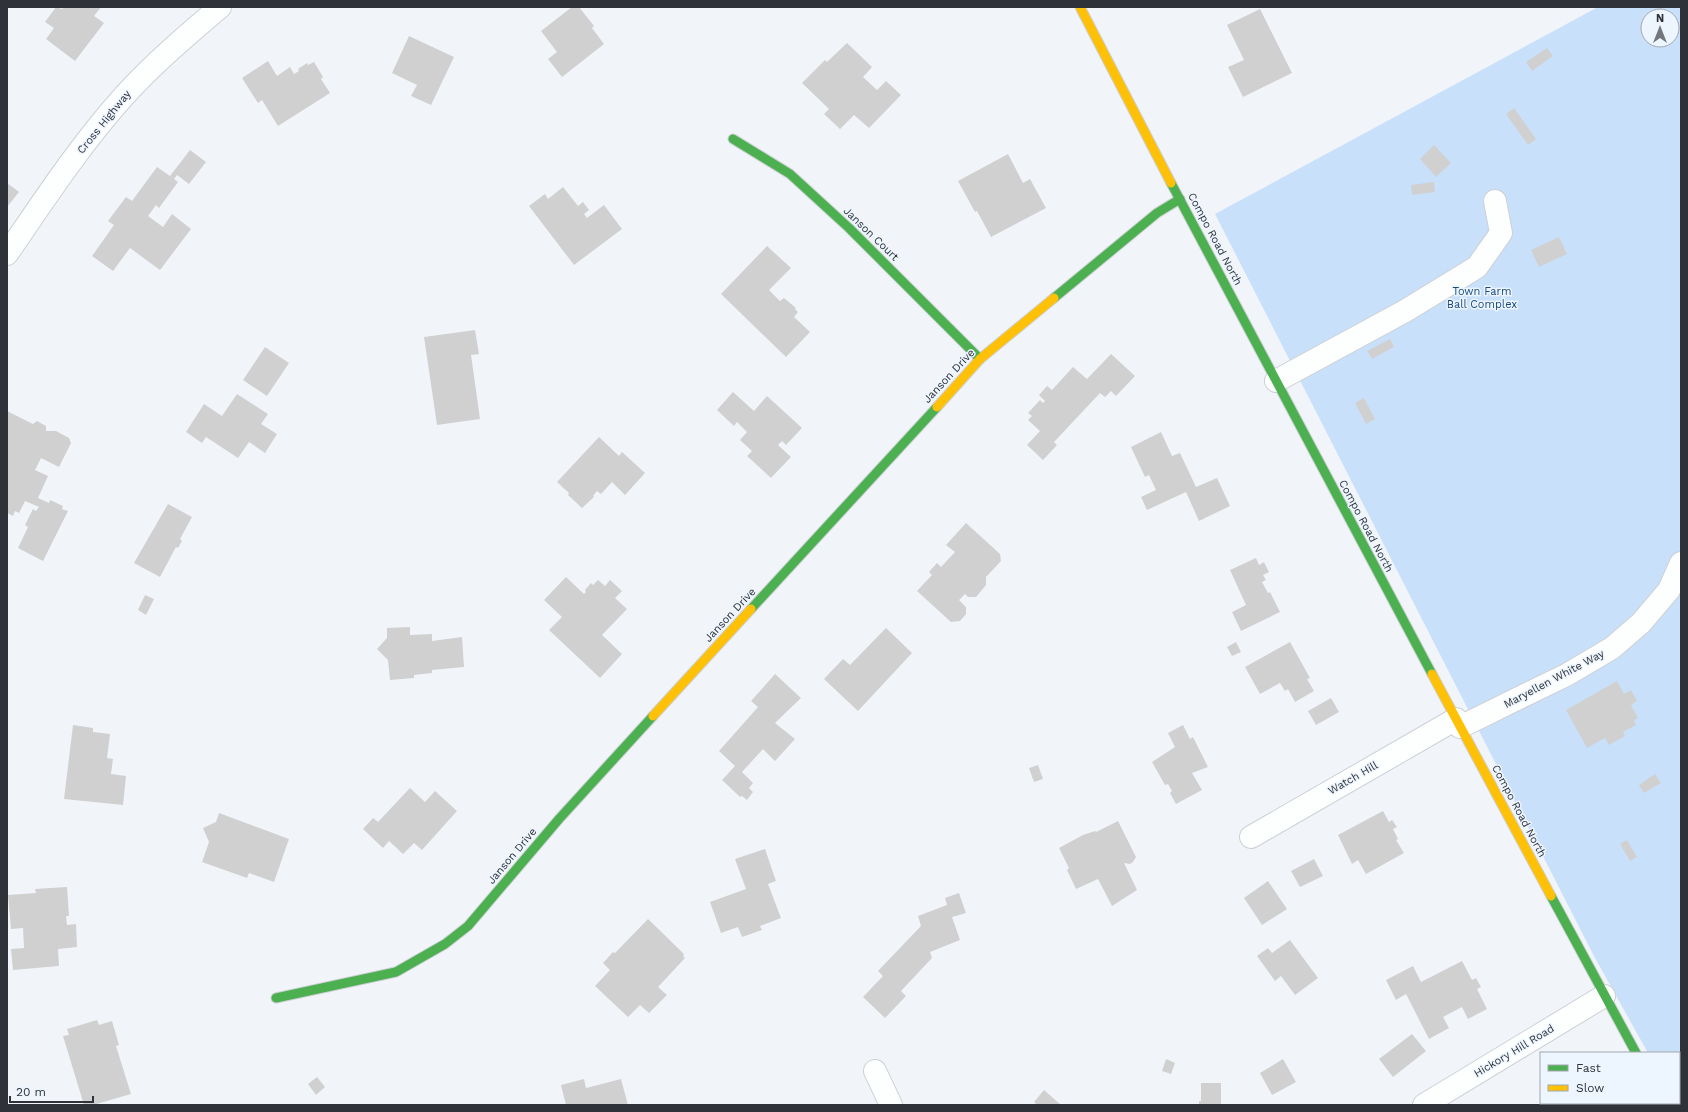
<svg xmlns="http://www.w3.org/2000/svg" width="1688" height="1112" viewBox="0 0 1688 1112" font-family="'Work Sans',sans-serif">
  <style>
    .green { fill: #c9e0fb; fill-rule: evenodd }
    .building { fill: #d1d0d0 }
    .lines { fill: none; stroke-linecap: round; stroke-linejoin: round }
    .street-casing { stroke: #ccd0d5; stroke-width: 24 }
    .fast-casing { stroke: #ccd0d5; stroke-width: 11 }
    .slow-casing { stroke: #ccd0d5; stroke-width: 11 }
    .jam-casing { stroke: #ccd0d5; stroke-width: 11 }
    .street { stroke: #fdfefe; stroke-width: 22 }
    .fast { stroke: #4caf50; stroke-width: 9 }
    .slow { stroke: #ffc107; stroke-width: 9 }
    .jam { stroke: #c62828; stroke-width: 9 }
    .labels { text-anchor: middle; dominant-baseline: central; stroke-width: 3; stroke-linejoin: round; paint-order: stroke }
    .street-label { font-size: 11px; fill: #2f3339; stroke: #edf5fe }
    .park-label { font-size: 11px; fill: #174a80; stroke: #edf5fe }
  </style>
  <rect width="100%" height="100%" fill="#f1f5fa"/>
  <path class="green" d="M 1598,7 L 1681,7 L 1681,1105 L 1677,1105 L 1676,1103 L 1679,1103 L 1679,1053 L 1648,1053 L 1595,958 L 1215,214 ZM 1648,16 L 1672,16 L 1672,40 L 1648,40 Z"/>
  <g class="building">
    <path d="M 56,7 L 62,9 L 64,7 L 101,7 L 94,16 L 104,23 L 75,61 L 46,39 L 54,28 L 45,22 Z"/>
    <path d="M 572,7 L 579,7 L 594,26 L 592,28 L 604,44 L 562,77 L 548,59 L 557,52 L 541,31 Z"/>
    <path d="M 1260,9 L 1292,73 L 1243,97 L 1228,67 L 1244,60 L 1227,25 Z"/>
    <path d="M 409,36 L 454,57 L 431,105 L 411,96 L 417,85 L 392,73 Z"/>
    <path d="M 847,43 L 872,67 L 863,77 L 877,90 L 886,81 L 901,95 L 869,128 L 854,115 L 840,129 L 824,114 L 829,109 L 802,83 L 825,60 L 827,62 Z"/>
    <path d="M 1547,48 L 1553,56 L 1532,71 L 1526,62 Z"/>
    <path d="M 268,61 L 277,76 L 290,67 L 294,74 L 299,71 L 298,69 L 307,63 L 308,65 L 314,62 L 323,77 L 321,79 L 330,93 L 278,126 L 262,100 L 258,103 L 242,78 Z"/>
    <path d="M 1514,108 L 1536,139 L 1528,145 L 1506,114 Z"/>
    <path d="M 1434,145 L 1451,163 L 1436,177 L 1420,159 Z"/>
    <path d="M 190,150 L 206,162 L 189,184 L 177,175 L 174,179 L 178,182 L 159,208 L 156,205 L 148,216 L 163,227 L 172,214 L 191,229 L 160,270 L 130,248 L 113,271 L 92,256 L 114,225 L 108,221 L 126,197 L 132,201 L 157,167 L 170,176 Z"/>
    <path d="M 1008,154 L 1023,183 L 1030,179 L 1046,208 L 991,237 L 977,211 L 975,212 L 958,181 Z"/>
    <path d="M 1434,182 L 1435,192 L 1412,195 L 1411,185 Z"/>
    <path d="M 7,183 L 19,192 L 7,207 Z"/>
    <path d="M 563,187 L 578,206 L 583,202 L 589,210 L 584,214 L 587,218 L 604,205 L 622,229 L 574,265 L 529,206 L 545,194 L 548,199 Z"/>
    <path d="M 1559,237 L 1567,254 L 1539,267 L 1531,250 Z"/>
    <path d="M 767,246 L 791,268 L 769,290 L 780,301 L 784,298 L 796,308 L 795,309 L 798,312 L 794,317 L 810,332 L 786,357 L 721,294 Z"/>
    <path d="M 475,330 L 479,354 L 471,355 L 480,419 L 437,425 L 424,337 Z"/>
    <path d="M 1390,339 L 1394,347 L 1372,359 L 1367,351 Z"/>
    <path d="M 265,347 L 289,363 L 267,396 L 243,380 Z"/>
    <path d="M 1111,354 L 1135,376 L 1116,396 L 1111,391 L 1105,397 L 1100,393 L 1054,442 L 1057,445 L 1043,460 L 1027,445 L 1040,431 L 1028,420 L 1032,416 L 1028,413 L 1040,400 L 1043,403 L 1045,401 L 1039,395 L 1047,386 L 1052,390 L 1073,367 L 1087,379 Z"/>
    <path d="M 733,392 L 754,411 L 767,396 L 802,428 L 786,445 L 782,441 L 778,445 L 791,457 L 771,478 L 747,456 L 752,451 L 740,440 L 747,432 L 737,422 L 734,426 L 717,410 Z"/>
    <path d="M 237,394 L 268,414 L 261,424 L 277,434 L 265,453 L 249,442 L 238,458 L 206,437 L 202,443 L 186,432 L 204,404 L 222,416 Z"/>
    <path d="M 1364,398 L 1375,419 L 1366,424 L 1355,403 Z"/>
    <path d="M 7,411 L 33,424 L 37,421 L 46,426 L 46,431 L 56,431 L 69,438 L 71,443 L 59,467 L 41,458 L 35,470 L 48,476 L 38,498 L 49,503 L 50,500 L 63,506 L 62,509 L 68,511 L 43,561 L 18,548 L 28,527 L 25,525 L 33,509 L 36,511 L 39,507 L 25,501 L 19,513 L 15,511 L 13,516 L 7,513 Z"/>
    <path d="M 1161,432 L 1172,456 L 1180,453 L 1196,487 L 1217,478 L 1230,506 L 1199,521 L 1186,492 L 1147,510 L 1141,497 L 1156,490 L 1149,475 L 1145,477 L 1131,447 Z"/>
    <path d="M 599,437 L 619,456 L 622,452 L 645,473 L 625,495 L 612,482 L 601,494 L 597,491 L 593,496 L 594,497 L 582,508 L 568,495 L 569,493 L 557,482 Z"/>
    <path d="M 168,504 L 192,517 L 180,539 L 182,541 L 178,548 L 176,547 L 160,577 L 134,563 Z"/>
    <path d="M 966,523 L 1000,554 L 1001,561 L 986,577 L 986,585 L 976,597 L 968,597 L 965,594 L 959,600 L 966,607 L 966,614 L 960,621 L 951,622 L 917,591 L 932,575 L 929,572 L 937,563 L 941,567 L 955,552 L 946,545 Z"/>
    <path d="M 1256,558 L 1259,565 L 1264,562 L 1269,572 L 1263,575 L 1266,580 L 1262,582 L 1268,593 L 1270,592 L 1280,612 L 1241,631 L 1232,612 L 1246,605 L 1230,570 Z"/>
    <path d="M 566,577 L 584,594 L 586,592 L 585,590 L 591,583 L 593,585 L 598,580 L 605,586 L 610,580 L 622,591 L 615,598 L 627,609 L 602,635 L 622,654 L 600,678 L 549,630 L 562,617 L 544,600 Z"/>
    <path d="M 145,595 L 154,599 L 146,615 L 138,610 Z"/>
    <path d="M 410,627 L 410,635 L 432,634 L 432,641 L 462,637 L 464,667 L 432,670 L 432,673 L 414,675 L 414,678 L 390,680 L 388,660 L 377,649 L 387,638 L 387,628 Z"/>
    <path d="M 886,628 L 912,653 L 858,711 L 824,679 L 843,659 L 850,665 Z"/>
    <path d="M 1236,642 L 1241,652 L 1232,656 L 1227,647 Z"/>
    <path d="M 1290,642 L 1310,678 L 1307,679 L 1314,691 L 1295,702 L 1288,689 L 1285,691 L 1280,683 L 1260,694 L 1245,667 Z"/>
    <path d="M 775,674 L 801,698 L 775,723 L 795,739 L 775,761 L 763,749 L 742,772 L 753,783 L 749,788 L 753,792 L 747,800 L 742,796 L 740,797 L 722,780 L 735,766 L 719,751 L 758,707 L 751,701 Z"/>
    <path d="M 1617,681 L 1624,694 L 1631,690 L 1637,701 L 1631,705 L 1638,718 L 1634,720 L 1636,725 L 1623,732 L 1625,736 L 1609,745 L 1605,738 L 1587,748 L 1566,710 Z"/>
    <path d="M 1331,698 L 1339,712 L 1316,725 L 1308,711 Z"/>
    <path d="M 73,725 L 93,728 L 93,732 L 110,734 L 107,758 L 113,759 L 111,774 L 126,776 L 123,805 L 64,799 Z"/>
    <path d="M 1183,725 L 1190,739 L 1193,737 L 1208,767 L 1192,773 L 1202,790 L 1176,804 L 1170,793 L 1172,791 L 1168,784 L 1165,785 L 1152,762 L 1175,747 L 1168,733 Z"/>
    <path d="M 1038,765 L 1043,779 L 1034,782 L 1029,768 Z"/>
    <path d="M 1655,774 L 1661,783 L 1644,793 L 1639,785 Z"/>
    <path d="M 410,788 L 425,802 L 435,791 L 457,811 L 422,850 L 414,843 L 403,854 L 389,841 L 383,848 L 363,829 L 373,818 L 378,822 Z"/>
    <path d="M 1383,811 L 1389,822 L 1392,820 L 1397,827 L 1393,829 L 1398,839 L 1396,840 L 1404,853 L 1366,874 L 1358,860 L 1352,864 L 1338,835 Z"/>
    <path d="M 219,813 L 289,839 L 274,882 L 249,873 L 247,878 L 202,862 L 209,842 L 203,828 L 216,822 Z"/>
    <path d="M 1118,821 L 1136,857 L 1133,862 L 1130,864 L 1124,863 L 1137,890 L 1112,906 L 1098,879 L 1076,889 L 1067,870 L 1069,868 L 1059,848 L 1083,835 L 1095,831 L 1096,832 Z"/>
    <path d="M 1627,840 L 1637,857 L 1630,861 L 1620,844 Z"/>
    <path d="M 765,849 L 776,881 L 768,884 L 781,918 L 760,926 L 762,930 L 742,937 L 738,927 L 721,933 L 710,902 L 746,889 L 735,859 Z"/>
    <path d="M 1314,859 L 1323,876 L 1300,887 L 1291,871 Z"/>
    <path d="M 1268,881 L 1287,909 L 1262,925 L 1244,898 Z"/>
    <path d="M 67,887 L 69,916 L 66,916 L 67,925 L 76,924 L 77,947 L 58,949 L 59,966 L 13,970 L 11,949 L 24,948 L 23,928 L 11,929 L 8,895 L 36,893 L 35,889 Z"/>
    <path d="M 959,893 L 966,913 L 952,917 L 960,940 L 930,952 L 932,958 L 901,991 L 906,996 L 885,1018 L 863,997 L 883,976 L 878,971 L 921,926 L 918,916 L 947,905 L 945,898 Z"/>
    <path d="M 648,919 L 684,954 L 683,956 L 685,958 L 658,987 L 667,995 L 649,1013 L 640,1005 L 628,1017 L 595,986 L 610,970 L 603,963 L 613,952 L 615,953 Z"/>
    <path d="M 1290,940 L 1318,978 L 1295,995 L 1281,976 L 1275,981 L 1257,956 L 1268,948 L 1272,953 Z"/>
    <path d="M 1462,961 L 1472,980 L 1476,978 L 1481,987 L 1477,989 L 1487,1009 L 1468,1019 L 1462,1007 L 1443,1017 L 1449,1028 L 1429,1039 L 1406,994 L 1396,1000 L 1386,980 L 1413,966 L 1421,982 Z"/>
    <path d="M 97,1020 L 99,1025 L 112,1021 L 119,1045 L 116,1046 L 131,1094 L 93,1105 L 84,1105 L 63,1036 L 69,1035 L 67,1029 Z"/>
    <path d="M 1412,1034 L 1426,1051 L 1393,1077 L 1379,1059 Z"/>
    <path d="M 1166,1059 L 1175,1063 L 1171,1074 L 1162,1071 Z"/>
    <path d="M 1283,1059 L 1296,1082 L 1272,1095 L 1260,1073 Z"/>
    <path d="M 317,1077 L 325,1087 L 316,1095 L 308,1084 Z"/>
    <path d="M 584,1079 L 586,1088 L 621,1079 L 628,1105 L 566,1105 L 561,1085 Z"/>
    <path d="M 1201,1083 L 1221,1083 L 1221,1105 L 1199,1105 L 1199,1101 L 1201,1101 Z"/>
    <path d="M 1044,1090 L 1061,1105 L 1037,1105 L 1034,1102 Z"/>
  </g>
  <g class="lines">
    <defs>
      <g id="street">
        <path d="M 7,254 C 44,200 80,145 124,96 C 154,63 187,35 220,7"/>
        <path d="M 1276,381 L 1405,311 L 1477,267 L 1501,233 L 1495,201"/>
        <path d="M 1460,727 L 1568,674 L 1612,648 L 1641,623 L 1669,590 L 1681,563"/>
        <path d="M 1251,837 L 1456,719"/>
        <path d="M 875,1071 L 891,1105"/>
        <path d="M 1424,1105 L 1604,996"/>
      </g>
      <g id="fast">
        <path d="M 733,139 L 790,174 L 849,228 L 980,359"/>
        <path d="M 1171,183 L 1432,674"/>
        <path d="M 1054,298 L 1157,213 L 1180,199"/>
        <path d="M 751,609 L 937,407"/>
        <path d="M 1551,896 L 1636,1053"/>
        <path d="M 276,998 L 396,972 L 445,944 L 468,926 L 559,819 L 653,716"/>
      </g>
      <g id="slow">
        <path d="M 1080,7 L 1171,183"/>
        <path d="M 937,407 L 980,359 L 1054,298"/>
        <path d="M 1432,674 L 1551,896"/>
        <path d="M 653,716 L 751,609"/>
      </g>
      <path id="jam" d="M 1664,1103 L 1665,1105"/>
    </defs>
    <use href="#street" class="street-casing"/>
    <use href="#fast" class="fast-casing"/>
    <use href="#slow" class="slow-casing"/>
    <use href="#jam" class="jam-casing"/>
    <use href="#street" class="street"/>
    <use href="#fast" class="fast"/>
    <use href="#slow" class="slow"/>
    <use href="#jam" class="jam"/>
  </g>
  <g class="labels">
    <g class="street-label">
      <text transform="translate(104 122) rotate(-51)">Cross Highway</text>
      <text transform="translate(871 234) rotate(44)">Janson Court</text>
      <text transform="translate(1215 239) rotate(62)">Compo Road North</text>
      <text transform="translate(949 376) rotate(-47)">Janson Drive</text>
      <text transform="translate(1366 526) rotate(62)">Compo Road North</text>
      <text transform="translate(730 615) rotate(-47)">Janson Drive</text>
      <text transform="translate(1554 679) rotate(-28)">Maryellen White Way</text>
      <text transform="translate(1353 778) rotate(-30)">Watch Hill</text>
      <text transform="translate(1519 811) rotate(62)">Compo Road North</text>
      <text transform="translate(512 856) rotate(-50)">Janson Drive</text>
      <text transform="translate(1514 1051) rotate(-31)">Hickory Hill Road</text>
    </g>
    <g class="park-label">
      <text x="1482" y="291">Town Farm<tspan x="1482" dy="13">Ball Complex</tspan></text>
    </g>
  </g>
  <rect width="1688" height="1112" fill="none" stroke="#2f3339" stroke-width="16"/>
  <rect x="1540" y="1052" width="140" height="52" fill="#edf5fe" stroke="#a1a7af"/>
  <rect x="1548" y="1065" width="20" height="6" fill="#4caf50" stroke="#a1a7af"/>
  <text x="1576" y="1072" font-size="12" fill="#2f3339">Fast</text>
  <rect x="1548" y="1085" width="20" height="6" fill="#ffc107" stroke="#a1a7af"/>
  <text x="1576" y="1092" font-size="12" fill="#2f3339">Slow</text>
  <g transform="translate(1660 28)"><circle r="19" fill="#edf5fe" stroke="#a1a7af"/>
  <path d="M0-3L7 15L0 10L-7 15Z" fill="#73777d"/>
  <text y="-6" font-size="11" font-weight="bold" text-anchor="middle" fill="#2f3339">N</text>
  </g>
  <path d="M10 1096v6h83v-6" fill="none" stroke="#2f3339" stroke-width="2"/>
  <text x="16" y="1096" font-size="12" fill="#2f3339" stroke="#edf5fe" stroke-width="3" paint-order="stroke">20 m</text>
</svg>
